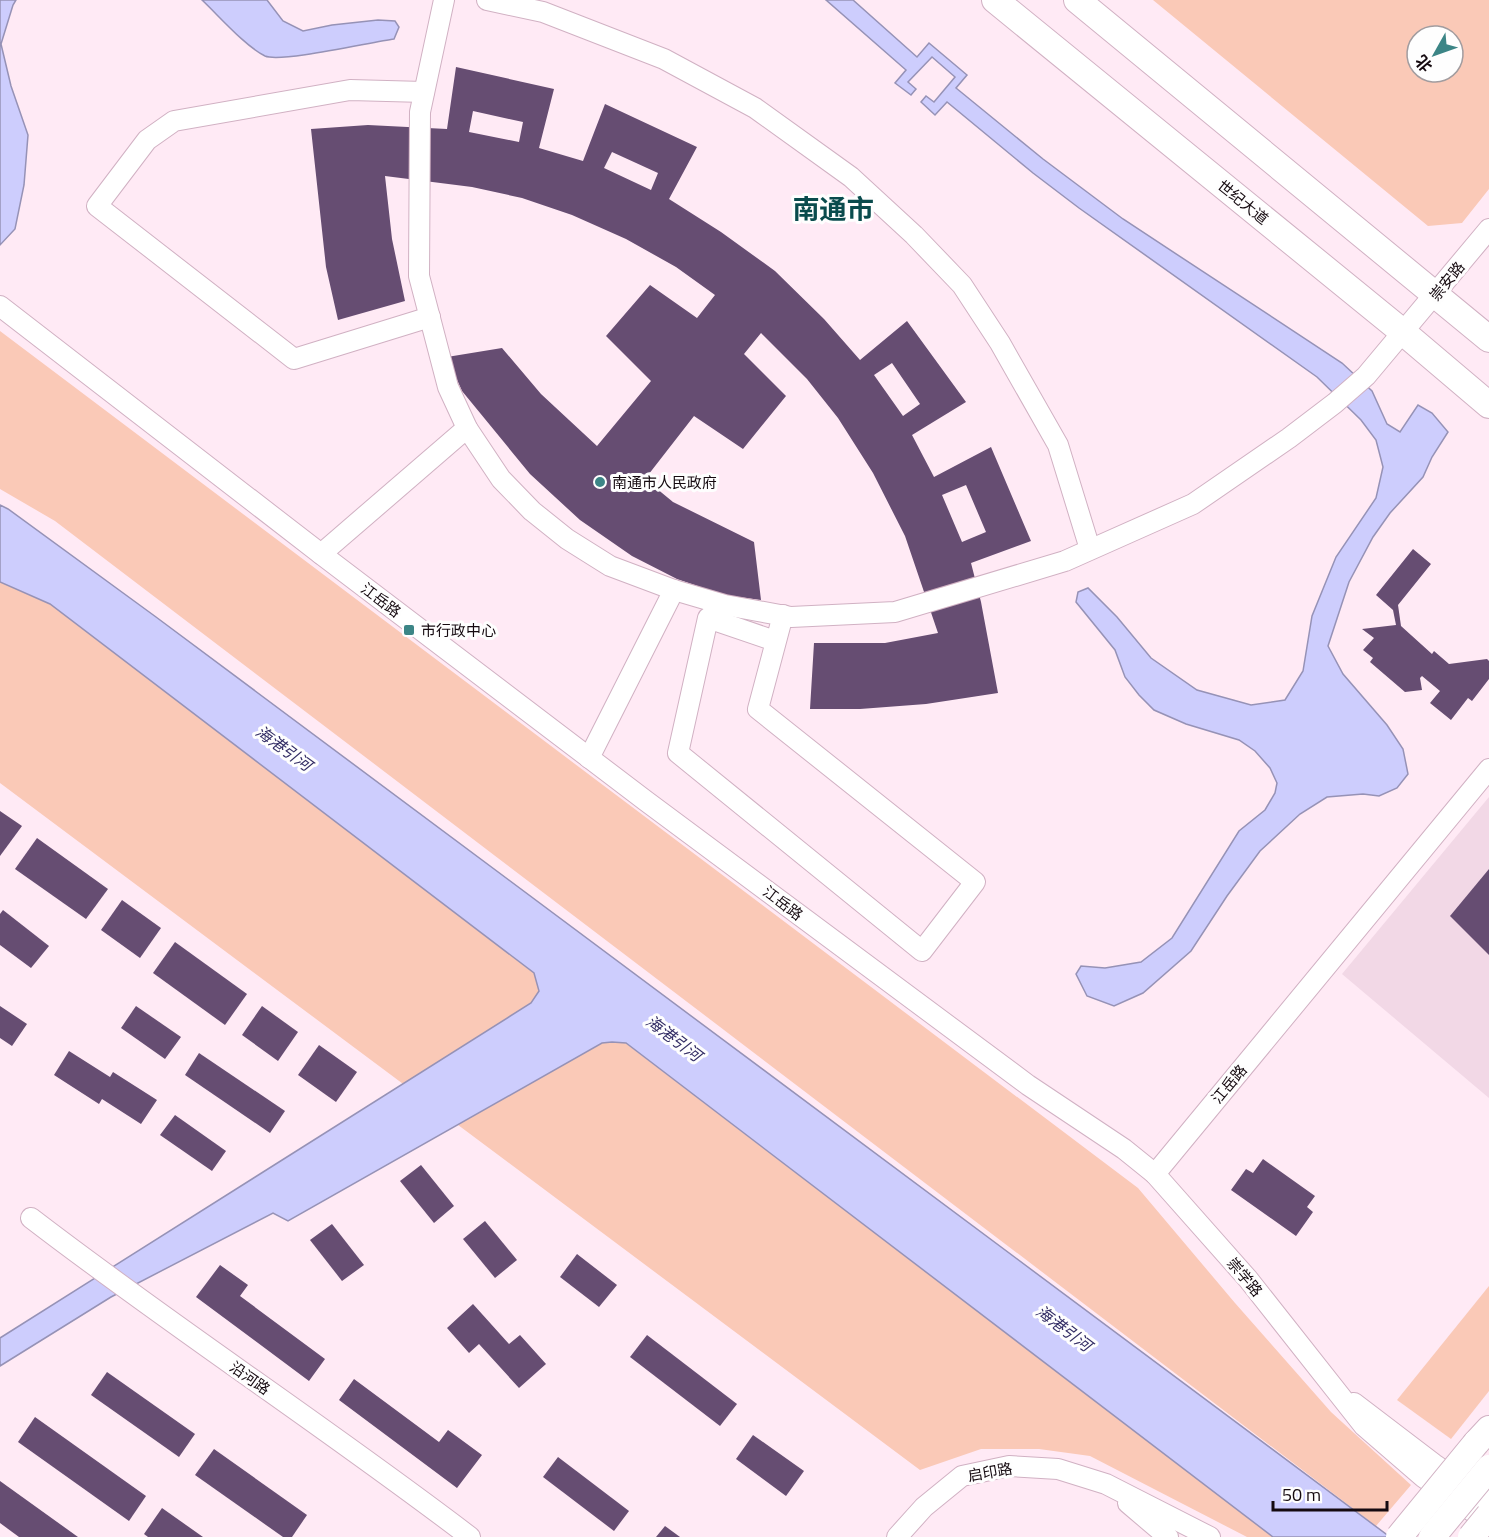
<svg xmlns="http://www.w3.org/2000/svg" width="1489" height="1537" viewBox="0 0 1489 1537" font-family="'Titillium Web','Noto Sans SC',sans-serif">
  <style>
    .built { fill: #f2d8e6 }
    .green { fill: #fac9b7; fill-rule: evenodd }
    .water { fill: #cdcdfd; stroke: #9692b6; stroke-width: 1.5 }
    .building { fill: #664d72; fill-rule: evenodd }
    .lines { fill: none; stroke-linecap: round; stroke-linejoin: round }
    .minor-casing { stroke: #d1b1c3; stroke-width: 22 }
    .major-casing { stroke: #d1b1c3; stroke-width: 28 }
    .minor { stroke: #fff; stroke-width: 20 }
    .major { stroke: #fff; stroke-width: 26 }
    .major-bridge-casing { stroke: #d1b1c3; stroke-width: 28; stroke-linecap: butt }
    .major-bridge { stroke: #fff; stroke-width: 26 }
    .poi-dot { fill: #3c8586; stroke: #fefefe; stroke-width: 2 }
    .labels { text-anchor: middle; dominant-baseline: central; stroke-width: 6; stroke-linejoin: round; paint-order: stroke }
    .street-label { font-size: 15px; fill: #150a10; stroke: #fefefe }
    .poi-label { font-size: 15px; fill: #150a10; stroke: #fefefe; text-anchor: start }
    .water-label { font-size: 16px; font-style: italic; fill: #322c64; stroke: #fefefe }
    .town-label { font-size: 27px; font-weight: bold; fill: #0a4b4d; stroke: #fefefe }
  </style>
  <rect width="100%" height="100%" fill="#ffeaf5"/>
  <path class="built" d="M 1489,797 L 1489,1098 L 1342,974 Z"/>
  <g class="green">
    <path d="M 1153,0 L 1489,0 L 1489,189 L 1462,223 L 1428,226 ZM 1417,36 L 1453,36 L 1453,72 L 1417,72 Z"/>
    <path d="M 0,331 L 1138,1188 L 1235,1303 L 1331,1412 L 1411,1485 L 1376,1526 L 55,521 L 0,489 Z"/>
    <path d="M 0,582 L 50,604 L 1273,1537 L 1247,1537 L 1090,1456 L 1039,1449 L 981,1449 L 920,1470 L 0,783 Z"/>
    <path d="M 1489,1286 L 1489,1391 L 1451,1439 L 1397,1400 Z"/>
  </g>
  <g class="water">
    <path d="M 0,0 L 16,0 L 13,5 L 1,44 L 11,86 L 28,135 L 24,185 L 15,229 L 0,245 Z"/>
    <path d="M 202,0 L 267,0 L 283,21 L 303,31 L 332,25 L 378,20 L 395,21 L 399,27 L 394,39 C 371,42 281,63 265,56 C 245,46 219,16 202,0 Z"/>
    <path d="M 826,0 L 853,0 L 917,57 L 929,43 L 967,75 L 956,88 L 1043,159 L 1123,219 L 1342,363 L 1372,391 L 1387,424 L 1400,432 L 1418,405 L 1432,413 L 1448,432 L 1432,457 L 1423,477 L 1390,513 L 1373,537 L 1349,582 L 1328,646 L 1343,674 L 1387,725 L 1403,749 L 1408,774 L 1397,788 L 1379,796 L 1363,794 L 1327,797 L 1300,814 L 1260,851 L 1227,896 L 1191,951 L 1143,993 L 1114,1006 L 1087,996 L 1076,974 L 1081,966 L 1105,968 L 1141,962 L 1172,938 L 1239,831 L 1265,810 L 1275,793 L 1277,783 L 1270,768 L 1255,751 L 1239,740 L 1186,724 L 1154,710 L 1139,695 L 1125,677 L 1115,650 L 1076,602 L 1078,592 L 1088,588 L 1117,617 L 1151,658 L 1197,690 L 1251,705 L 1285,700 L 1303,671 L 1312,616 L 1336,557 L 1376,498 L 1383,467 L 1376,440 L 1361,420 L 1317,377 L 1079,208 L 1033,173 L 947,102 L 935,115 L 921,102 L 926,96 L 934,102 L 955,77 L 932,57 L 908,82 L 916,89 L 911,95 L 895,83 L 906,70 Z"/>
    <path d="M 0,505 L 8,509 L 156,617 L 1390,1537 L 1273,1537 L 626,1043 L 612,1042 L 602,1043 L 288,1221 L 273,1213 L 111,1297 L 0,1366 L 0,1338 L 531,1003 L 539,991 L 534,973 L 50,604 L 0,582 Z"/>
  </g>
  <g class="building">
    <path d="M 456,67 L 554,89 L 539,148 L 583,161 L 605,104 L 697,147 L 669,199 L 721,232 L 775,271 L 824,319 L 860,360 L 907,321 L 966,402 L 912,435 L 934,477 L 991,447 L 1031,541 L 971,563 L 981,602 L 998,693 L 926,704 L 860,709 L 810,709 L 814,643 L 885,643 L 938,633 L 905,536 L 873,473 L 838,418 L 807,379 L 761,333 L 744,354 L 786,396 L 743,449 L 694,416 L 645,479 L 673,502 L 754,542 L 761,600 L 724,595 L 677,579 L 632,556 L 580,520 L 530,474 L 462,391 L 447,357 L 502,348 L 541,394 L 597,446 L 651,381 L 606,336 L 650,285 L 697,318 L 715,295 L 676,267 L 626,239 L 572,215 L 522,198 L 472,187 L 385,176 L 392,239 L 405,301 L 338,320 L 326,267 L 311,129 L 368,125 L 447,129 ZM 473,111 L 523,122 L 519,142 L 469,132 ZM 612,152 L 658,173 L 651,190 L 604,168 ZM 892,363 L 920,404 L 903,416 L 874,375 ZM 966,485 L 986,532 L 962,542 L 942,495 Z"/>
    <path d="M 1413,549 L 1431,564 L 1398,605 L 1401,626 L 1432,654 L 1434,651 L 1449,664 L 1487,659 L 1489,661 L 1489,679 L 1472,701 L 1468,698 L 1451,720 L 1430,703 L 1440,691 L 1422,676 L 1420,678 L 1422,690 L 1405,692 L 1370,662 L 1373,658 L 1363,650 L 1374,638 L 1362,629 L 1396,625 L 1393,610 L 1376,595 Z"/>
    <path d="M 0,811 L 22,826 L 0,856 Z"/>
    <path d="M 37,838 L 108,889 L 86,919 L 15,869 Z"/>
    <path d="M 1489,869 L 1489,955 L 1450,916 Z"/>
    <path d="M 122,900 L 161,928 L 140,958 L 101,930 Z"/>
    <path d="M 3,910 L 49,946 L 31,968 L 0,945 L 0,914 Z"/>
    <path d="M 175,942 L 247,994 L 225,1025 L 153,973 Z"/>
    <path d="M 0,1006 L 27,1024 L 12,1046 L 0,1038 Z"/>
    <path d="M 136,1006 L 181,1037 L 165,1059 L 121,1028 Z"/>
    <path d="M 262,1006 L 298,1032 L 278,1061 L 242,1035 Z"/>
    <path d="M 319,1045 L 357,1072 L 336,1102 L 298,1075 Z"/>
    <path d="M 69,1051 L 110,1077 L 113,1072 L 157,1100 L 141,1124 L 102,1099 L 99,1104 L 54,1075 Z"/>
    <path d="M 199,1053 L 285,1111 L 270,1133 L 185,1075 Z"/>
    <path d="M 175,1115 L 226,1151 L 212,1171 L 160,1135 Z"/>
    <path d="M 1263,1159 L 1315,1196 L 1307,1207 L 1313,1212 L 1296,1236 L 1231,1190 L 1246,1169 L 1253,1173 Z"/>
    <path d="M 421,1165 L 454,1206 L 434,1223 L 400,1181 Z"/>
    <path d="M 485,1221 L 517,1260 L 495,1278 L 463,1239 Z"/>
    <path d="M 332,1224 L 364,1265 L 342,1281 L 310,1240 Z"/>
    <path d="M 577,1254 L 617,1285 L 599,1307 L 560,1277 Z"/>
    <path d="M 220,1265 L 248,1285 L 240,1296 L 325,1359 L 309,1381 L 196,1297 Z"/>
    <path d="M 473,1304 L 509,1344 L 520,1335 L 546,1364 L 519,1388 L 479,1344 L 469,1353 L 447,1328 Z"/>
    <path d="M 647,1335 L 737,1404 L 720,1426 L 630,1357 Z"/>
    <path d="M 107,1372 L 195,1434 L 179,1457 L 91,1395 Z"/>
    <path d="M 354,1379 L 439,1442 L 448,1430 L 482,1455 L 457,1488 L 339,1400 Z"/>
    <path d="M 35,1417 L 146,1496 L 129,1521 L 18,1442 Z"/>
    <path d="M 753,1435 L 804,1471 L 786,1496 L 736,1459 Z"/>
    <path d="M 214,1449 L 307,1515 L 292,1537 L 283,1537 L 195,1475 Z"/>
    <path d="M 558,1457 L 629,1511 L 614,1531 L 543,1477 Z"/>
    <path d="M 0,1481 L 78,1537 L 19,1537 L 0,1523 Z"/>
    <path d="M 162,1508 L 203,1537 L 148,1537 L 144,1534 Z"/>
    <path d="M 665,1526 L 680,1537 L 656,1537 Z"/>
  </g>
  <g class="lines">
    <defs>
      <g id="minor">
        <path d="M 444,0 L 420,112 L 419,276 L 448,387 L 467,428 L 501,479 L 532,511 L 567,539 L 610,566 L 674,590 L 725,605 L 791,617 L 895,612 L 1065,561 L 1193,504 L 1289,438 L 1335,403 L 1366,376 L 1489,229"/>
        <path d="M 487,0 L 543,12 L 664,59 L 755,108 L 851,177 L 914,235 L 962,285 L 1000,343 L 1058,445 L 1090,549"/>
        <path d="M 424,92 L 350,90 L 174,121 L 147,140 L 97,206 L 294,359 L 430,317"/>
        <path d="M 0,306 L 321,554 L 646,801 L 1028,1085 L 1124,1149 L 1155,1174 L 1248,1279 L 1364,1426 L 1423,1477 L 1489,1523"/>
        <path d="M 321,554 L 467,428"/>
        <path d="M 775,641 L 708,618 L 678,753 L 922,951 L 975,882 L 758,709 L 783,615"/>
        <path d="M 589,758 L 674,590"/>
        <path d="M 1155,1174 L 1489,769"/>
        <path d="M 31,1218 C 174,1328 326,1427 470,1537"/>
        <path d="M 1354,1403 L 1434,1464 L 1489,1502"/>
        <path d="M 1128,1503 L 1168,1537"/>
        <path d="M 897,1537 L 924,1507 L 962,1476 L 1009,1466 L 1058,1469 L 1106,1484 L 1210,1537"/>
      </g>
      <g id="major">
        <path d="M 995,0 L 1404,333 L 1489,405"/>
        <path d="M 1077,0 L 1489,339"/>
        <path d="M 1476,1443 L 1489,1429"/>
      </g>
    </defs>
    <use href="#minor" class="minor-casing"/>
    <use href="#major" class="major-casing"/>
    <use href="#minor" class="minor"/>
    <use href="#major" class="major"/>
    <defs>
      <g id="major-bridge">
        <path d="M 1399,1537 L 1476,1443"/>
        <path d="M 1432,1537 L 1489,1468"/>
        <path d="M 1471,1537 L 1489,1515"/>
      </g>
    </defs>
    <use href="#major-bridge" class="major-bridge-casing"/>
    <use href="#major-bridge" class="major-bridge"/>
  </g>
  <g class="poi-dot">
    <circle cx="600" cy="482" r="6"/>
    <rect x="403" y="624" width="12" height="12" rx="3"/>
  </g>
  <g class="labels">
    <g class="street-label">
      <text transform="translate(1243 202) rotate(39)">世纪大道</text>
      <text transform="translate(1447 281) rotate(-51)">崇安路</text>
      <text transform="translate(381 600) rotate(37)">江岳路</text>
      <text transform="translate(783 903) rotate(37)">江岳路</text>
      <text transform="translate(1229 1084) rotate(-50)">江岳路</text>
      <text transform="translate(1245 1277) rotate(50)">崇学路</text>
      <text transform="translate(250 1378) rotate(35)">沿河路</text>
      <text transform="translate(990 1472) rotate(-10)">启印路</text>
    </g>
    <g class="poi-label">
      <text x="612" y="482">南通市人民政府</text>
      <text x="421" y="630">市行政中心</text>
    </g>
    <g class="water-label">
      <text transform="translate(284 748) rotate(36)">海港引河</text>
      <text transform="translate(674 1038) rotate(37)">海港引河</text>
      <text transform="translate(1064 1328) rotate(37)">海港引河</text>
    </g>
    <g class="town-label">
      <text x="833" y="208">南通市</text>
    </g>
  </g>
  <g transform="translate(1435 54) rotate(230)"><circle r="28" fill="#fefefe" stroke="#a19c9f" stroke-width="1.5"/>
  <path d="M0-4.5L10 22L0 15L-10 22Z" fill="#3c8586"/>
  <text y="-9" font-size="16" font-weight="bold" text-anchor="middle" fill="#150a10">北</text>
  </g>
  <path d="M1273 1501v9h114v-9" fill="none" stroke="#150a10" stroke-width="3"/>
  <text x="1282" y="1501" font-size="18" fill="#150a10" stroke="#fefefe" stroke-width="4.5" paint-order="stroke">50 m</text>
</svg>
